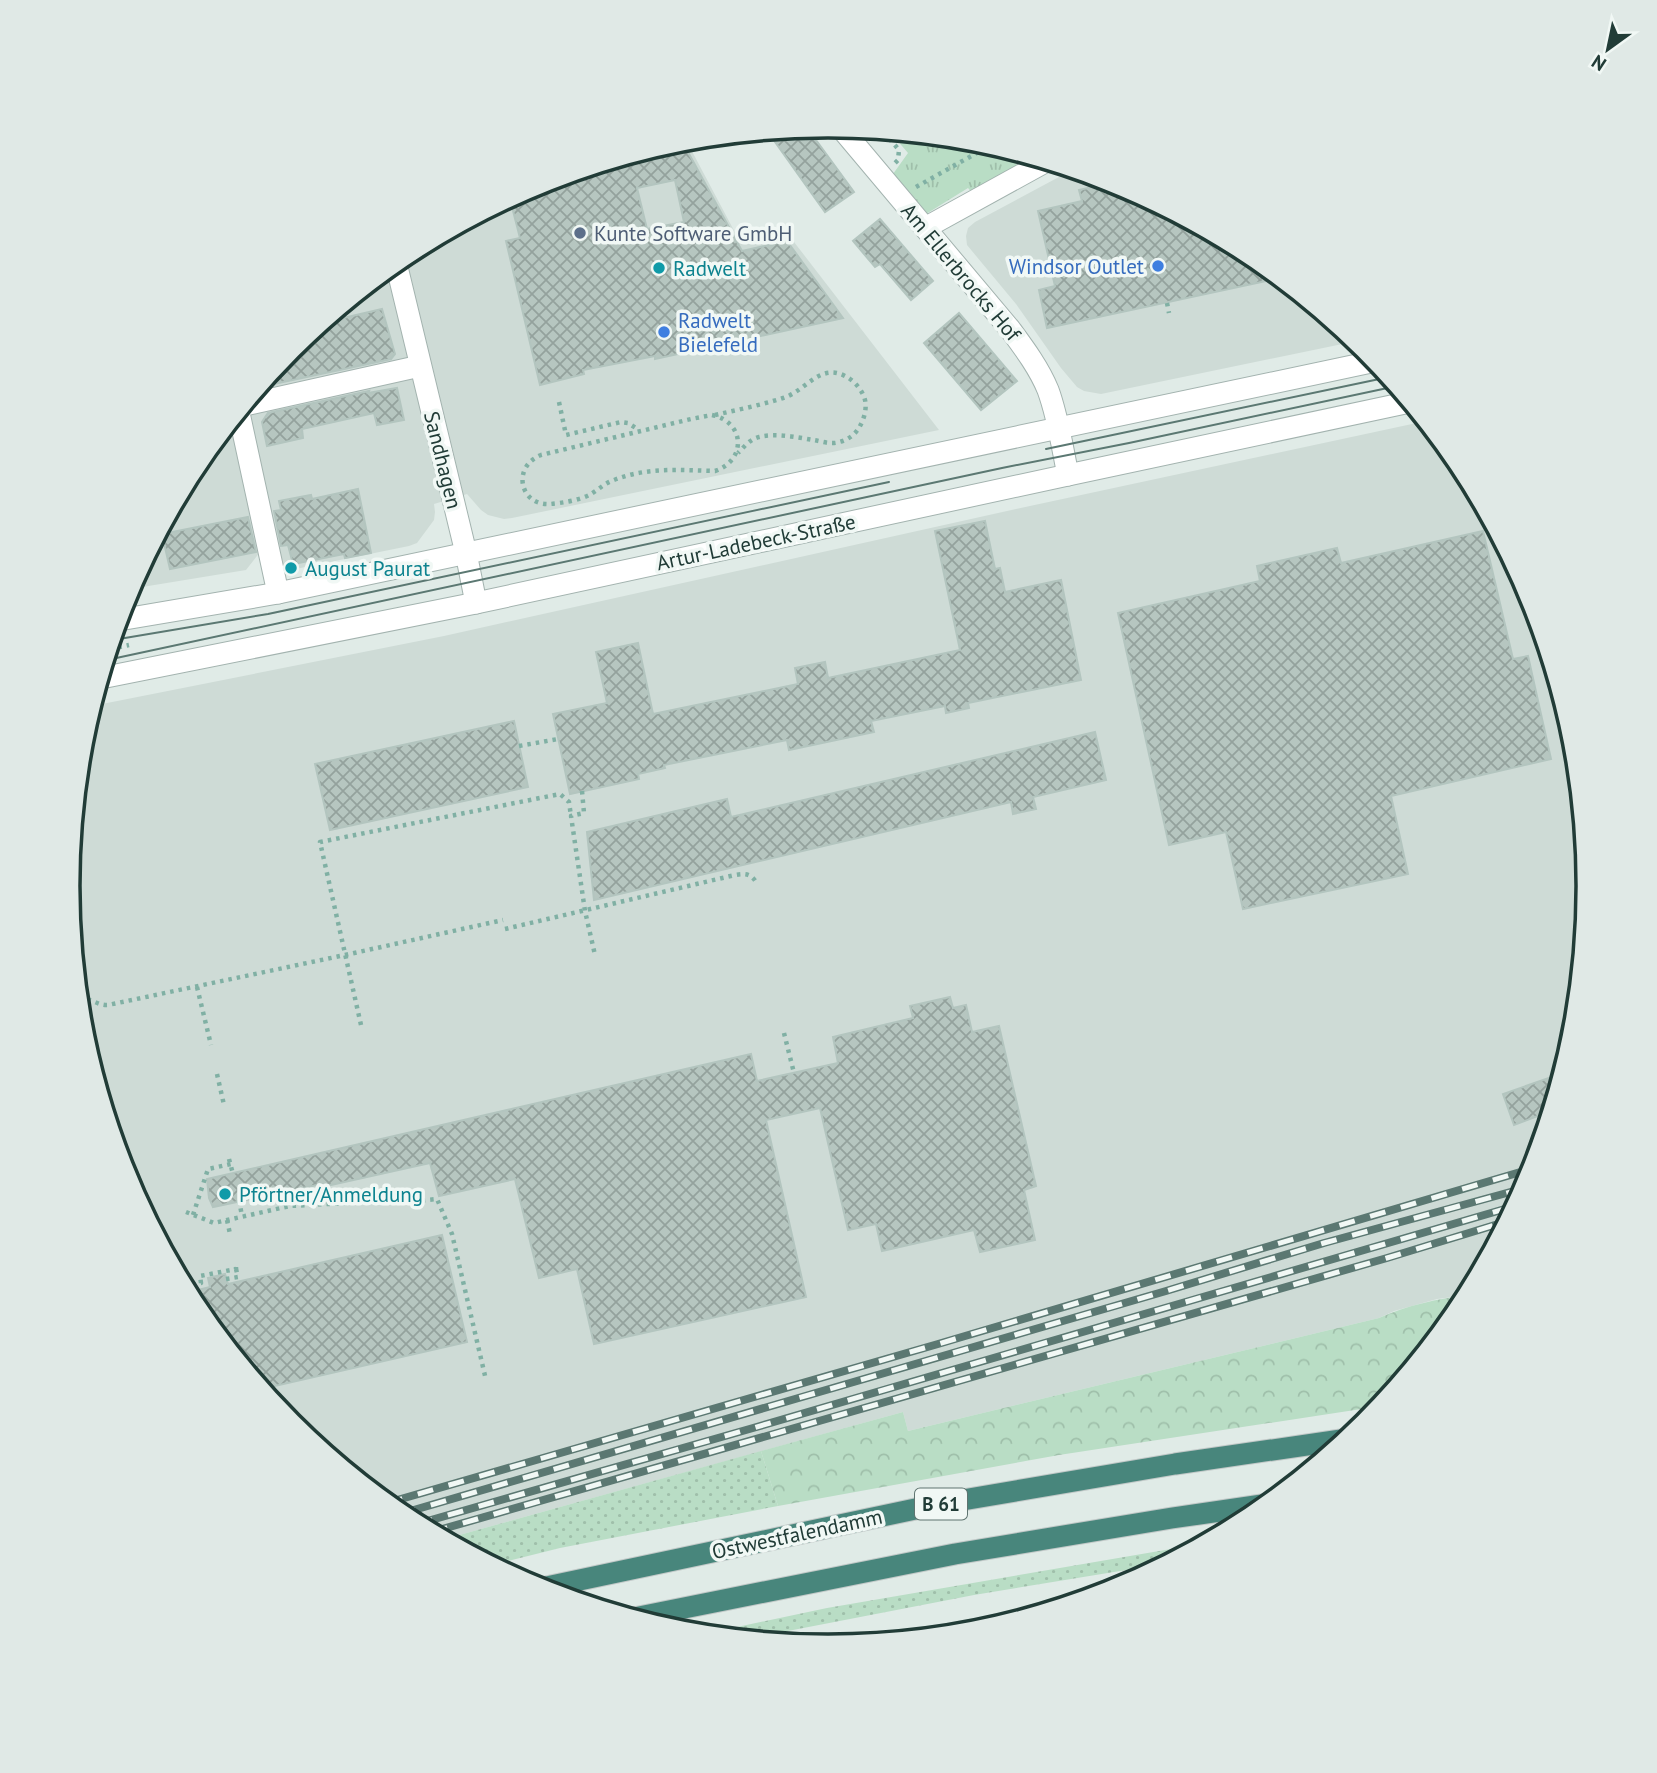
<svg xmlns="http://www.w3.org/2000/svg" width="1657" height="1773" viewBox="0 0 1657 1773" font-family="'PT Sans',sans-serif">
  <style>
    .built { fill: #cedbd6 }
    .grass { fill: url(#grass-dots) }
    .forest { fill: url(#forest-crowns) }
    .park { fill: url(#park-tufts) }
    .building { fill: url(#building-cross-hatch); stroke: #b3c5bf; stroke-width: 2; fill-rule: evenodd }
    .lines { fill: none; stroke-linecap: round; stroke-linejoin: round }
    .minor-casing { stroke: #a3b3af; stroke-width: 23 }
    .tertiary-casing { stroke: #a3b3af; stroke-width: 23 }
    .trunk-casing { stroke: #c1c8c7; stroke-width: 23 }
    .path { stroke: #80b0a4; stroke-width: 4.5; stroke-dasharray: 3.5 5; stroke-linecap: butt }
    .minor { stroke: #fff; stroke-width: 21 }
    .tertiary { stroke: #fff; stroke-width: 21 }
    .trunk { stroke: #48867c; stroke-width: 21 }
    .tram { stroke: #5b7872; stroke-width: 2 }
    .rail-casing { stroke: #5b7872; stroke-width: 8 }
    .rail { stroke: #f1f8f5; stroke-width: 5; stroke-dasharray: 16; stroke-linecap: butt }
    .service-dot { fill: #5c6f8a; stroke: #f1f8f5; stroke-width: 2.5 }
    .shop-dot { fill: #3f7fe0; stroke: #f1f8f5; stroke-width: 2.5 }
    .culture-dot { fill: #0f9aa8; stroke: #f1f8f5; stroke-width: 2.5 }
    .labels { text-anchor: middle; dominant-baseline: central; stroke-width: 7; stroke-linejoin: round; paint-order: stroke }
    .shield { fill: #f1f8f5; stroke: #5f7470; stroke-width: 2 }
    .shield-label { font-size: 19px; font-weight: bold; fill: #213c37 }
    .service-label { font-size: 21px; fill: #4e5e75; stroke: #f1f8f5; text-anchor: start }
    .shop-label { font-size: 21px; fill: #366cbe; stroke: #f1f8f5; text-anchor: end }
    .culture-label { font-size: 21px; fill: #0d838f; stroke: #f1f8f5; text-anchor: start }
    .street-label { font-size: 21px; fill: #213c37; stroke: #f1f8f5 }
    .rim { fill: none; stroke: #213c37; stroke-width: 3.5 }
  </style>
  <defs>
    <pattern id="grass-dots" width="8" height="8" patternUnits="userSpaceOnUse" patternTransform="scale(1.75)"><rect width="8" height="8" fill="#b9ddc5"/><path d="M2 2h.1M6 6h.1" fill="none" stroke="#9fbfaa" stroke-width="1.8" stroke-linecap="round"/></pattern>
    <pattern id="forest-crowns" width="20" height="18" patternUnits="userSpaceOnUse" patternTransform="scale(1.75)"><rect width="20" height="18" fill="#b9ddc5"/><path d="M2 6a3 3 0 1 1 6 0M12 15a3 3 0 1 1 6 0" fill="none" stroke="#9fbfaa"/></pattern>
    <pattern id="park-tufts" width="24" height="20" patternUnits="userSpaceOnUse" patternTransform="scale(1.75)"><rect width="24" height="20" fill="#b9ddc5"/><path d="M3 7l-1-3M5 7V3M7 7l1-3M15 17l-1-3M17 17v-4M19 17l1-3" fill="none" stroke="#9fbfaa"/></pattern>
    <pattern id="building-cross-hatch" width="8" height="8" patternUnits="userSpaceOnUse" patternTransform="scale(1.75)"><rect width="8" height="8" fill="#b6c6c0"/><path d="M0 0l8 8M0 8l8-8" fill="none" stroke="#94a29d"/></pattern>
  </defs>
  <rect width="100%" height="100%" fill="#e0ebe7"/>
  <g class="built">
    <path d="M 686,140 L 739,240 L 784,229 L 939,430 L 512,518 L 504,519 L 488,515 L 481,510 L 467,494 L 434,504 L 435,512 L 434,520 L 417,543 L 409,546 L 266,575 L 260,552 L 246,570 L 130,589 L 197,464 L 291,349 L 406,254 L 538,184 Z"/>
    <path d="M 1072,170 L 1120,184 L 1251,255 L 1357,341 L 1101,394 L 1084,391 L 1077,387 L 1061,368 L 1016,304 L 967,245 L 966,236 L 968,228 L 975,222 Z"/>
    <path d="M 1426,421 L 1461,464 L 1531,596 L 1574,739 L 1589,887 L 1574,1035 L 1531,1178 L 1468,1295 L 1437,1299 L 1394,1311 L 1379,1318 L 908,1431 L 903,1412 L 445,1539 L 406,1518 L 291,1424 L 196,1309 L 126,1177 L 83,1034 L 68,886 L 83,738 L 92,706 L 444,636 L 1016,509 Z"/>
  </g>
  <g class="grass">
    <path d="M 761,1451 L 778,1506 L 560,1548 L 492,1565 L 445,1539 Z"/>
    <path d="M 1206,1543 L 1169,1563 L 974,1595 L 746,1639 L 704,1634 L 827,1608 Z"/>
  </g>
  <path class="forest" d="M 1468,1295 L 1460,1309 L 1381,1406 L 1059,1455 L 778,1506 L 761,1451 L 903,1412 L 908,1431 L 1379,1318 C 1408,1305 1437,1299 1468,1295 Z"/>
  <path class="park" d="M 890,132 L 977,141 L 1038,159 L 975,196 L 968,188 L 926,214 L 893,174 L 908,153 Z"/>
  <g class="building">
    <path d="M 818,127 L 816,140 L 854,192 L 825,212 L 768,132 Z"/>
    <path d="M 682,141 L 742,251 L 787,241 L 843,318 L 655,359 L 655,356 L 583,370 L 584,374 L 540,385 L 506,241 L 520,238 L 510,199 L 538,184 ZM 675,180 L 684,222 L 647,229 L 637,188 Z"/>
    <path d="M 1114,182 L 1251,255 L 1280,278 L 1047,328 L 1039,290 L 1055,286 L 1038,211 L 1082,201 L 1079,190 Z"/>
    <path d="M 880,219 L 933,281 L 911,300 L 880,264 L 875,267 L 853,241 Z"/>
    <path d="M 382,309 L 395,354 L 391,359 L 260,387 L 291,349 L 322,323 Z"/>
    <path d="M 959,313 L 1017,381 L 981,410 L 924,343 Z"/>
    <path d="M 397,388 L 404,420 L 377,425 L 374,413 L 302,429 L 303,438 L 267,446 L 262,422 L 268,413 L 369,391 L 368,393 Z"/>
    <path d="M 358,489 L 371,553 L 345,558 L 344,554 L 293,564 L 288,545 L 281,546 L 274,511 L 281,510 L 279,501 L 311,495 L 312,499 Z"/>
    <path d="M 248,517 L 256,552 L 170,569 L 162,534 Z"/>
    <path d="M 985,521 L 995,569 L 1000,568 L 1005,592 L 1061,580 L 1081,680 L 968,703 L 969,708 L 946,713 L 945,706 L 871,721 L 874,732 L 789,750 L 787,740 L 664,765 L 665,768 L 638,774 L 639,779 L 570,794 L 553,714 L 607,703 L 596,652 L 638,643 L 653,714 L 798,684 L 795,668 L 825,662 L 828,678 L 960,650 L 935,531 Z"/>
    <path d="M 1483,531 L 1513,659 L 1528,656 L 1551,759 L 1391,796 L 1408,874 L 1243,909 L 1226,832 L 1169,845 L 1118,613 L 1260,581 L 1257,566 L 1337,548 L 1341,563 Z"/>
    <path d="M 514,721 L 528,787 L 330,830 L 315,764 Z"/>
    <path d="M 1095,732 L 1106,780 L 1033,797 L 1036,809 L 1013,814 L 1011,802 L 594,900 L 587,832 L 727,799 L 731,817 Z"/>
    <path d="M 950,997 L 953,1008 L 966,1005 L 972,1032 L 999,1026 L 1036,1186 L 1024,1190 L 1035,1240 L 980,1252 L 974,1230 L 882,1251 L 876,1224 L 848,1230 L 820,1108 L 766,1120 L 806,1297 L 594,1344 L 577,1269 L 539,1278 L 515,1179 L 439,1196 L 430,1163 L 322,1187 L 322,1184 L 213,1207 L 209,1198 L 207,1179 L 751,1054 L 757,1081 L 838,1063 L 833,1037 L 913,1018 L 910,1006 Z"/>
    <path d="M 1563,1073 L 1551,1111 L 1514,1125 L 1503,1094 Z"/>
    <path d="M 442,1235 L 467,1342 L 262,1389 L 198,1311 L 194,1291 L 210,1287 L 208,1278 L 225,1274 L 228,1284 Z"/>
  </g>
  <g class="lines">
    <defs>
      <g id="minor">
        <path d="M 841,128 L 1010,329 C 1024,348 1039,368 1048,390 C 1058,417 1062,446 1068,475"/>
        <path d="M 925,228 L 1045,162"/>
        <path d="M 396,263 L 466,553 L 476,603"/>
        <path d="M 245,405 L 420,366"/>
        <path d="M 239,413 L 278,593"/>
      </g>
      <g id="tertiary">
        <path d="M 119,620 L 278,593 L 1376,361"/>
        <path d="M 101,678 L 476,603 L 1068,475 L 1410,402"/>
      </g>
      <g id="trunk">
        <path d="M 537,1589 L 939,1504 L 1175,1464 L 1348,1439"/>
        <path d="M 634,1618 L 955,1554 L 1172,1518 L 1269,1504"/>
      </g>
    </defs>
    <use href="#minor" class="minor-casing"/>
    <use href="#tertiary" class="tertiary-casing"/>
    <use href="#trunk" class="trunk-casing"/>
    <g class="path">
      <path d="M 884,132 L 899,150 L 898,160 L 895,163"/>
      <path d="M 916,187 L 991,145"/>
      <path d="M 1167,303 L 1169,313"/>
      <path d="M 559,402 L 566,435 L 621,422 L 628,423 L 639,430"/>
      <path d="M 712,415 C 745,422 747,460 715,471 C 680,470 647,467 614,480 C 605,483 599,489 591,494 C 581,500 562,503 550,504 C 520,506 511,467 541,455 L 691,419 Z"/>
      <path d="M 715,415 C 737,410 761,405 783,398 C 807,391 821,359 850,379 C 857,384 863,392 865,400 C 867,409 864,419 860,426 C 856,434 848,440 839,442 C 831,445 821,441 813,440 C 796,437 775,433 759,437 C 750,439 744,447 738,453"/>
      <path d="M 110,649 L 129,645"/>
      <path d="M 519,746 L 558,739"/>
      <path d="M 582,791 L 584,813 L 571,816 L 585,911 L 595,955"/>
      <path d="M 505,929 L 735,875 C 746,873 752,874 757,884"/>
      <path d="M 74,948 L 115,1141"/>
      <path d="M 197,987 L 211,1045"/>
      <path d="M 79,999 C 90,997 98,1006 108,1005 L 345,955 L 503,920"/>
      <path d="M 361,1025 L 320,842 L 560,794 L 569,802 L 571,816"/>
      <path d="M 784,1033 L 794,1073"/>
      <path d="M 217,1074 L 224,1105"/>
      <path d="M 229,1159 L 233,1174"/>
      <path d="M 239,1200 L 242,1216"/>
      <path d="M 186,1212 L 214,1223 L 290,1206 L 348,1203 L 366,1192 L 387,1190 L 406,1202 L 437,1199 L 452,1234 L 486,1380"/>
      <path d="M 193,1215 L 208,1169 L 231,1164"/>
      <path d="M 227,1220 L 230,1234"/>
      <path d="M 226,1279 L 238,1277 L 236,1269"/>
      <path d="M 184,1286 L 201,1283 L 200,1276 L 236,1269 L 236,1265"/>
    </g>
    <use href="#minor" class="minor"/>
    <use href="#tertiary" class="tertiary"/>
    <use href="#trunk" class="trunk"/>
    <g class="tram">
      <path d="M 1046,449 L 1389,377"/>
      <path d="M 113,640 L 268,614 L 889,482"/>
      <path d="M 107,660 L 1002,468 L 1129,443 L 1397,386"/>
    </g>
    <defs>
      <g id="rail">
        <path d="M 387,1503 L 938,1344 L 1534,1168"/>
        <path d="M 400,1514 L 1166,1291 L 1324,1243 L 1525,1188"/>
        <path d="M 417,1524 L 753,1428 L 1515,1206"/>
        <path d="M 432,1532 L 1387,1258 L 1508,1221"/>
      </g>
    </defs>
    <use href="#rail" class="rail-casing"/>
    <use href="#rail" class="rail"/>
  </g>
  <circle class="service-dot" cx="580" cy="233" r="7"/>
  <g class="shop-dot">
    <circle cx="1158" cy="266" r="7"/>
    <circle cx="664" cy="332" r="7"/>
  </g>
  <g class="culture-dot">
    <circle cx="659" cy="268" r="7"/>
    <circle cx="291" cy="568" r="7"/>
    <circle cx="225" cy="1194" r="7"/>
  </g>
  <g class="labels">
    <rect class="shield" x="915" y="1488.5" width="52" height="31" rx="5"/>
    <g class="shield-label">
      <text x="941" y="1504">B 61</text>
    </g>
    <g class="service-label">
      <text x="594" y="233">Kunte Software GmbH</text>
    </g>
    <g class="shop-label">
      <text x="1144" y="266">Windsor Outlet</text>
      <text x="678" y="320" text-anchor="start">Radwelt<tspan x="678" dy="24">Bielefeld</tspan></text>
    </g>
    <g class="culture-label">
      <text x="673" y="268">Radwelt</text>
      <text x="305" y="568">August Paurat</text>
      <text x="239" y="1194">Pförtner/Anmeldung</text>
    </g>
    <g class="street-label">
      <text transform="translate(961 272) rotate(50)">Am Ellerbrocks Hof</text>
      <text transform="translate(443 460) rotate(76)">Sandhagen</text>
      <text transform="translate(756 542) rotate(-12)">Artur-Ladebeck-Straße</text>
      <text transform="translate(797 1534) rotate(-12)">Ostwestfalendamm</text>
    </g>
  </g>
  <path d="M0 0H1657V1773H0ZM80 886a748 748 0 1 1 1496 0a748 748 0 1 1-1496 0Z" fill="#e0e9e6" fill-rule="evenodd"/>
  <path class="rim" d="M80 886a748 748 0 1 1 1496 0a748 748 0 1 1-1496 0Z"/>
  <g transform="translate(1608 49) rotate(213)" stroke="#f1f8f5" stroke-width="5" paint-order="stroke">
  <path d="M0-5L12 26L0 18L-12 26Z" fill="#213c37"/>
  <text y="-10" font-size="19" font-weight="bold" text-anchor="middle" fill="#213c37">N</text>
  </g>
</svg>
